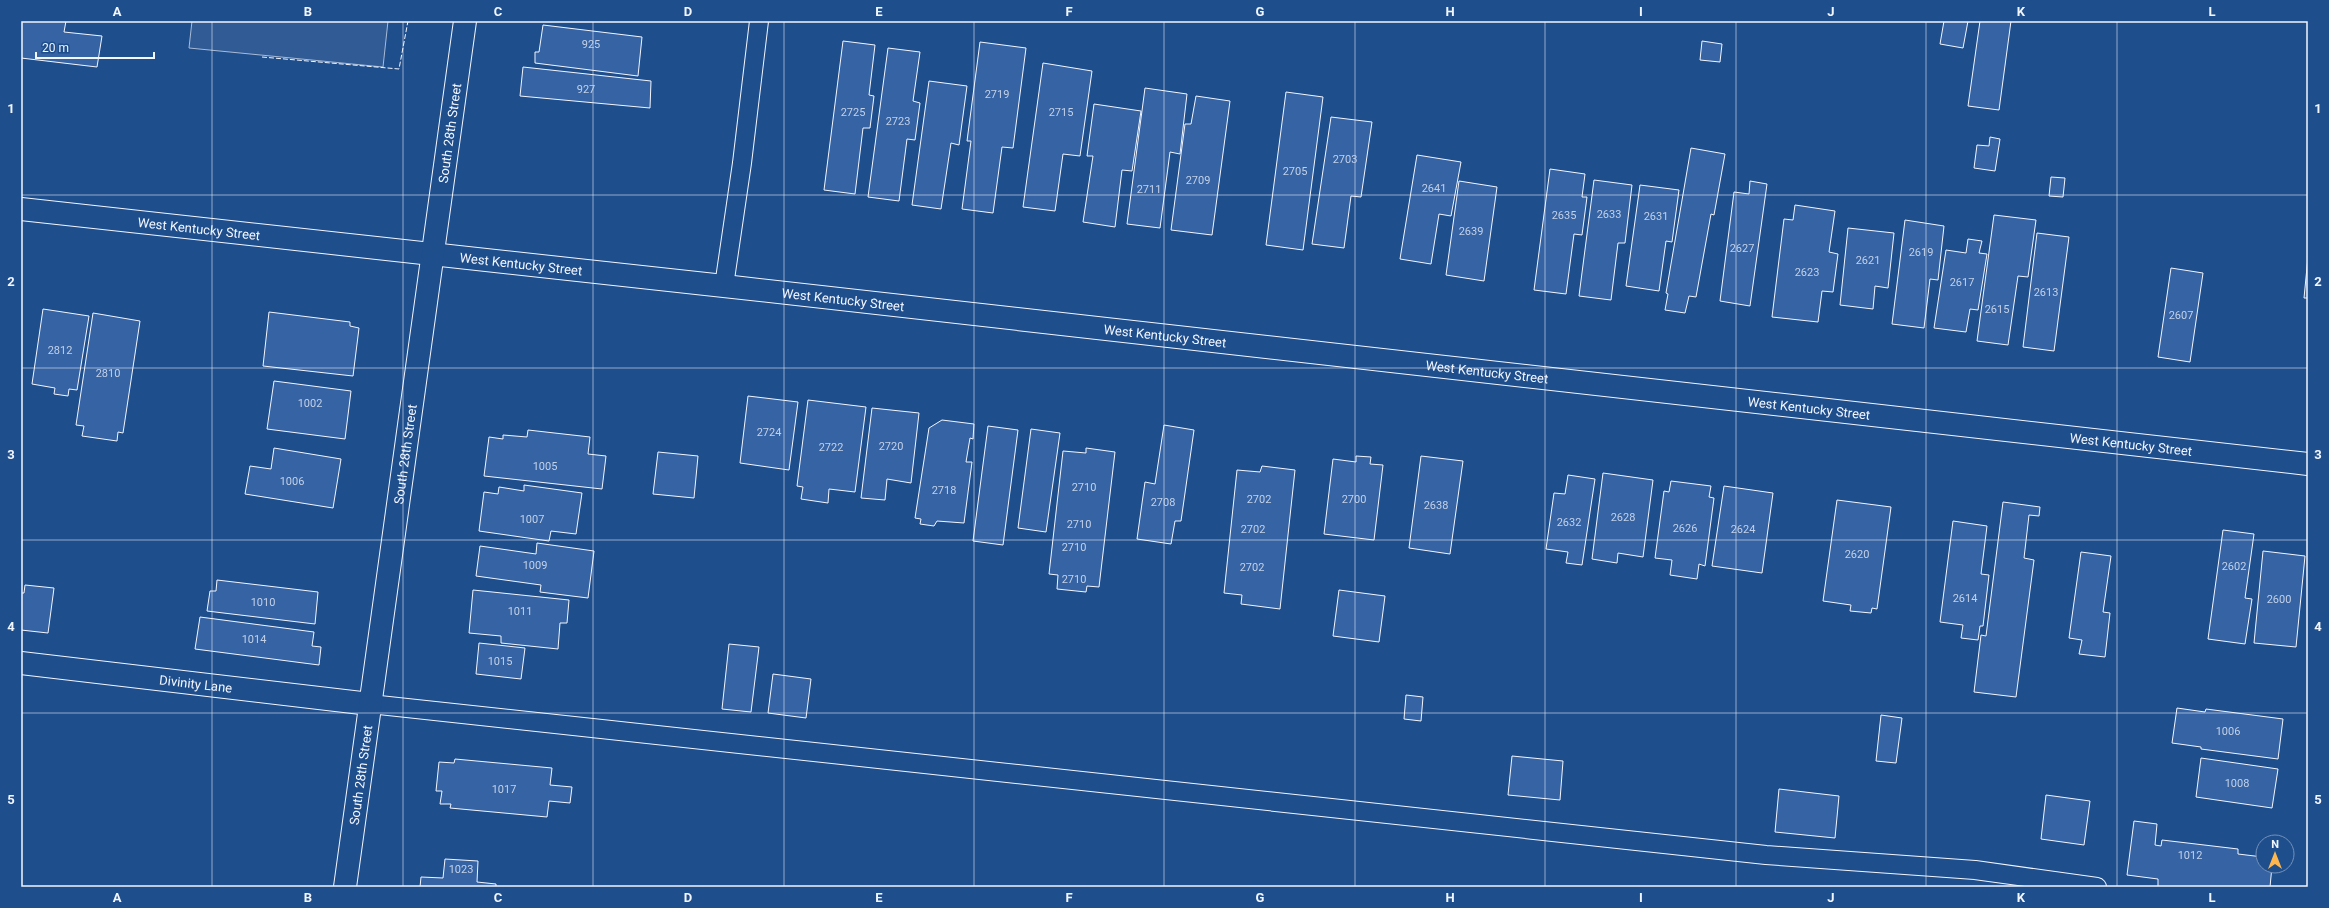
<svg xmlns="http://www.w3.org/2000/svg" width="2329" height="908" viewBox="0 0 2329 908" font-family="Roboto,sans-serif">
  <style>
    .parking { fill: #305b95; stroke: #a8bbd7 }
    .building { fill: #3563a3; stroke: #f2f6ff }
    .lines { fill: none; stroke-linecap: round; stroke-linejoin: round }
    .service-casing { stroke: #f2f6ff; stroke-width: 20 }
    .minor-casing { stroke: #f2f6ff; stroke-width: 24 }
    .service { stroke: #1f4e8c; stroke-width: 18 }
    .minor { stroke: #1f4e8c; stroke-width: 22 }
    .fence { stroke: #f2f6ff; stroke-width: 1; stroke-dasharray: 5 2; stroke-linecap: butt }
    .grid { fill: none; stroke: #f2f6ff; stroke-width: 1; stroke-opacity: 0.55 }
    .labels { text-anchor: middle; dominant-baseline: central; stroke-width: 3; stroke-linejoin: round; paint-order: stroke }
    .number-label { font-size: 11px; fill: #c3d1e8 }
    .street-label { font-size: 13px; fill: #f2f6ff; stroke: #1f4e8c }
    .neatline { fill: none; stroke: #f2f6ff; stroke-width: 1.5 }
    .grid-label { font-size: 13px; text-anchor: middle; font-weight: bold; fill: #f2f6ff }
  </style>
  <rect width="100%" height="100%" fill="#1f4e8c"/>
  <path class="parking" d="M 192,21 L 388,21 L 383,67 L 189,48 Z"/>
  <g class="building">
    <path d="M 21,21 L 66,21 L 64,32 L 102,36 L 97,67 L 21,58 Z"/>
    <path d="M 1944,21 L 1968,21 L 1963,48 L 1940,44 Z"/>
    <path d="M 1980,21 L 2011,21 L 1999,110 L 1968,106 Z"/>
    <path d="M 543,25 L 642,37 L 638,76 L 535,63 L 535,52 L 539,52 Z"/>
    <path d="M 843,41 L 875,45 L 869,95 L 874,96 L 870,128 L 863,128 L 855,194 L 824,190 Z"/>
    <path d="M 1702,41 L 1722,44 L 1720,62 L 1700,60 Z"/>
    <path d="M 980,42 L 1026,48 L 1013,148 L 1002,147 L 993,213 L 962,209 L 971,141 L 967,141 Z"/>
    <path d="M 888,48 L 920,52 L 913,101 L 920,103 L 915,140 L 907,139 L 899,201 L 868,197 Z"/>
    <path d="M 1043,63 L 1092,71 L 1080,156 L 1063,154 L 1055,211 L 1023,207 Z"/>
    <path d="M 523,67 L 651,81 L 650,108 L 520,96 Z"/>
    <path d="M 929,81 L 967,86 L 959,145 L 951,143 L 941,209 L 912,205 Z"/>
    <path d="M 1145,88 L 1187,94 L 1180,154 L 1170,152 L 1160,228 L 1127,224 Z"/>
    <path d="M 1286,92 L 1323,97 L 1303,250 L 1266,245 Z"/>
    <path d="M 1196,96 L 1230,101 L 1212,235 L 1171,230 L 1185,124 L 1191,124 Z"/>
    <path d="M 1094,104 L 1141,111 L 1132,171 L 1122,170 L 1115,227 L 1083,222 L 1093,156 L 1087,156 Z"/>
    <path d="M 1331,117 L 1372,122 L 1361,197 L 1351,196 L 1344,248 L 1312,244 Z"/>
    <path d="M 1990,137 L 2000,139 L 1995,171 L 1974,168 L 1977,145 L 1989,146 Z"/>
    <path d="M 1691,148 L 1725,154 L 1714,215 L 1711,214 L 1696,297 L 1689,296 L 1685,313 L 1665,310 L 1668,294 L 1666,293 Z"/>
    <path d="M 1417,155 L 1461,162 L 1451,216 L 1439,214 L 1431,264 L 1400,259 Z"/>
    <path d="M 1550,169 L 1585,174 L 1582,197 L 1587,197 L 1582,235 L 1574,234 L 1566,294 L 1534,290 Z"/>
    <path d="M 2051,177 L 2065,178 L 2063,197 L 2049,196 Z"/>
    <path d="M 1594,180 L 1632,185 L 1625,243 L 1618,243 L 1611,300 L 1579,296 Z"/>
    <path d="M 1459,181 L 1497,187 L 1484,281 L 1446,275 Z"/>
    <path d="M 1750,181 L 1767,184 L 1750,306 L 1720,301 L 1734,192 L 1749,194 Z"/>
    <path d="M 1640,185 L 1679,190 L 1672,242 L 1666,241 L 1659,291 L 1626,286 Z"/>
    <path d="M 1795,205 L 1835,211 L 1829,252 L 1838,254 L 1833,292 L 1822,291 L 1818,322 L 1772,317 L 1784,219 L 1793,220 Z"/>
    <path d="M 1994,215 L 2036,220 L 2028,277 L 2018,276 L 2008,345 L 1977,341 Z"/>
    <path d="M 1905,220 L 1944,226 L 1938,280 L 1930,279 L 1924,328 L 1892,324 Z"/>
    <path d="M 1848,228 L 1894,233 L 1888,288 L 1875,286 L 1873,309 L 1840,305 Z"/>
    <path d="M 2037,233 L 2069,237 L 2054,351 L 2023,347 Z"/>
    <path d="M 1968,239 L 1982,241 L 1979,253 L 1987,254 L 1978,310 L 1970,309 L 1966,332 L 1934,328 L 1946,250 L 1966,253 Z"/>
    <path d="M 2308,257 L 2308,298 L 2304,298 Z"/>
    <path d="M 2171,268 L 2203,273 L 2190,362 L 2158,357 Z"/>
    <path d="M 43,309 L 89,316 L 77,390 L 69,389 L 68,396 L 54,394 L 55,388 L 32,384 Z"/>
    <path d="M 269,312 L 350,322 L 350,326 L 359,328 L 353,376 L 263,366 Z"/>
    <path d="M 93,313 L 140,321 L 123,433 L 118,432 L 117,441 L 82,436 L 84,426 L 76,425 Z"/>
    <path d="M 274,381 L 351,391 L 345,439 L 267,429 Z"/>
    <path d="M 748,396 L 798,402 L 789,470 L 740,463 Z"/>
    <path d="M 808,400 L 866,407 L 855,492 L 829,489 L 828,503 L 801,499 L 803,487 L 797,486 Z"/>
    <path d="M 872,408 L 919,413 L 911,483 L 887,479 L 885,500 L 861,498 Z"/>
    <path d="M 942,420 L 974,424 L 973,439 L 970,438 L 966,462 L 972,462 L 964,523 L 937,521 L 934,526 L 920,524 L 921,519 L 915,518 L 929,428 Z"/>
    <path d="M 1164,425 L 1194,430 L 1181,521 L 1175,521 L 1171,544 L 1137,539 L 1145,482 L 1155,484 Z"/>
    <path d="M 988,426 L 1018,430 L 1003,545 L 973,541 Z"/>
    <path d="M 1031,429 L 1060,433 L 1046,532 L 1018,528 Z"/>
    <path d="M 528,430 L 590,437 L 588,454 L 606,456 L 602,489 L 484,476 L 489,437 L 503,439 L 503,435 L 527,437 Z"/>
    <path d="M 274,448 L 341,459 L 333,508 L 245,494 L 250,466 L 271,469 Z"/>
    <path d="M 1086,448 L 1115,452 L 1099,587 L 1087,586 L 1086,592 L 1057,589 L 1058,575 L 1049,574 L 1063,451 L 1086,453 Z"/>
    <path d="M 658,452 L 698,456 L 694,498 L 653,494 Z"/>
    <path d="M 1356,456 L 1371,457 L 1370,464 L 1383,465 L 1374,540 L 1324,534 L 1333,459 L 1356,462 Z"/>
    <path d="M 1421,456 L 1463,461 L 1450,554 L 1409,548 Z"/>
    <path d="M 1262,466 L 1295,470 L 1280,609 L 1241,604 L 1242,595 L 1224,593 L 1237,470 L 1260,472 Z"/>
    <path d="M 1603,473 L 1653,480 L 1643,557 L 1618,553 L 1617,563 L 1592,559 Z"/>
    <path d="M 1568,475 L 1595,479 L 1582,565 L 1566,563 L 1568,552 L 1546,549 L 1554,493 L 1565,494 Z"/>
    <path d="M 1671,481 L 1711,486 L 1709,497 L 1714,498 L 1705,566 L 1699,564 L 1697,579 L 1670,575 L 1672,560 L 1655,558 L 1664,491 L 1669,492 Z"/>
    <path d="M 524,485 L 582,493 L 576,534 L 551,531 L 549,541 L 479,531 L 484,492 L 498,494 L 499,487 L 524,491 Z"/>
    <path d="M 1724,486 L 1773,493 L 1762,573 L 1712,566 Z"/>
    <path d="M 1837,500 L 1891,507 L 1877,609 L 1872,608 L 1871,613 L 1850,611 L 1851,605 L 1823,601 Z"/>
    <path d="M 2003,502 L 2040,507 L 2039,516 L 2029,515 L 2024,558 L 2034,560 L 2016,697 L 1974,692 L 1981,635 L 1986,636 Z"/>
    <path d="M 1953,521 L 1987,526 L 1981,574 L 1989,575 L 1983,626 L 1980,626 L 1978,640 L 1961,638 L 1963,625 L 1940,622 Z"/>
    <path d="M 2223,530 L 2254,534 L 2245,598 L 2252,599 L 2245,644 L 2208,639 Z"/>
    <path d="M 537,543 L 594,551 L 588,598 L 540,592 L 541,585 L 476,576 L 480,546 L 536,554 Z"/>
    <path d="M 2263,551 L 2305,556 L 2296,647 L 2254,643 Z"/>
    <path d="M 2081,552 L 2111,556 L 2103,612 L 2110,613 L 2105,657 L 2079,654 L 2082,640 L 2069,638 Z"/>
    <path d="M 217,580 L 318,592 L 315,624 L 207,611 L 210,591 L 216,591 Z"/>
    <path d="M 25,585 L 54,588 L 48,633 L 21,630 L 21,593 L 24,593 Z"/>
    <path d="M 473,590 L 569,600 L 567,623 L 560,623 L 558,649 L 501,643 L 501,636 L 469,633 Z"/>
    <path d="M 1339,590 L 1385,596 L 1379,642 L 1333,636 Z"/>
    <path d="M 200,617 L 314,632 L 312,646 L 321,647 L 319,665 L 195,649 Z"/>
    <path d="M 479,643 L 525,648 L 521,679 L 476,674 Z"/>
    <path d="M 729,644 L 759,647 L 751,712 L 722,709 Z"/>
    <path d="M 773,674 L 811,679 L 806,718 L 768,713 Z"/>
    <path d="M 1406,695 L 1423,697 L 1421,721 L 1404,719 Z"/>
    <path d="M 2177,708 L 2205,712 L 2206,709 L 2283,719 L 2278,759 L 2201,749 L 2201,747 L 2172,743 Z"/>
    <path d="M 1881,715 L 1902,718 L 1896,763 L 1876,761 Z"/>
    <path d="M 1512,756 L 1563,761 L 1560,800 L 1508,795 Z"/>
    <path d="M 2201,758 L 2278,769 L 2272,808 L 2196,797 Z"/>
    <path d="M 455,759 L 552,768 L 550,785 L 572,787 L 570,803 L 549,801 L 547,817 L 450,808 L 451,804 L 440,804 L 442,791 L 436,791 L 439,762 L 454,763 Z"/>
    <path d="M 1779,789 L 1839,796 L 1835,838 L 1775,832 Z"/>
    <path d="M 2046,795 L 2090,801 L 2084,845 L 2041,839 Z"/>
    <path d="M 2134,821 L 2157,824 L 2155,845 L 2161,846 L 2162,840 L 2238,849 L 2238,854 L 2263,857 L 2263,866 L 2272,866 L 2270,887 L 2158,887 L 2158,879 L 2127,875 Z"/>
    <path d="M 445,859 L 478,861 L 477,882 L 496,884 L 496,887 L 420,887 L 421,877 L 443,878 Z"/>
  </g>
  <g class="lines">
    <defs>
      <g id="service">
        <path d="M 724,286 L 742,163 L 759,21"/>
        <path d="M 370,704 L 1766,855 L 1975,870 L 2097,887"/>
      </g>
      <g id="minor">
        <path id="s1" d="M 21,209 L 724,286 L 2308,464"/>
        <path id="s2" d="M 21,663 L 370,704"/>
        <path id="s3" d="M 345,887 L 465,21"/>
      </g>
    </defs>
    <use href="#service" class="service-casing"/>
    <use href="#minor" class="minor-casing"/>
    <use href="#service" class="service"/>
    <use href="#minor" class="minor"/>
    <path class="fence" d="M 262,57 L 399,69 L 408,21"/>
  </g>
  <path class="grid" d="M 212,21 L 212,887M 403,21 L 403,887M 593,21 L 593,887M 784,21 L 784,887M 974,21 L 974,887M 1164,21 L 1164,887M 1355,21 L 1355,887M 1545,21 L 1545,887M 1736,21 L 1736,887M 1926,21 L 1926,887M 2117,21 L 2117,887M 21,195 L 2308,195M 21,368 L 2308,368M 21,540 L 2308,540M 21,713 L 2308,713"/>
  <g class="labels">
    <g class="number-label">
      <text x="591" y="44">925</text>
      <text x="586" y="89">927</text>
      <text x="997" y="94">2719</text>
      <text x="853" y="112">2725</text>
      <text x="1061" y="112">2715</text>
      <text x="898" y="121">2723</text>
      <text x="1345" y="159">2703</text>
      <text x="1295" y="171">2705</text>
      <text x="1198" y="180">2709</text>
      <text x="1434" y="188">2641</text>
      <text x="1149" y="189">2711</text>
      <text x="1609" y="214">2633</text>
      <text x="1564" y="215">2635</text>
      <text x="1656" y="216">2631</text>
      <text x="1471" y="231">2639</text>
      <text x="1742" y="248">2627</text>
      <text x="1921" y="252">2619</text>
      <text x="1868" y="260">2621</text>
      <text x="1807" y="272">2623</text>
      <text x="1962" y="282">2617</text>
      <text x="2046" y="292">2613</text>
      <text x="1997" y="309">2615</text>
      <text x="2181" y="315">2607</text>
      <text x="60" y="350">2812</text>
      <text x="108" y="373">2810</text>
      <text x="310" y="403">1002</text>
      <text x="769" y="432">2724</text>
      <text x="891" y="446">2720</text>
      <text x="831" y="447">2722</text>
      <text x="545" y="466">1005</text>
      <text x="292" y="481">1006</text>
      <text x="1084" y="487">2710</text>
      <text x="944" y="490">2718</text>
      <text x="1259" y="499">2702</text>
      <text x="1354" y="499">2700</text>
      <text x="1163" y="502">2708</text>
      <text x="1436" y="505">2638</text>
      <text x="1623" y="517">2628</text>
      <text x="532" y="519">1007</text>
      <text x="1569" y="522">2632</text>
      <text x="1079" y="524">2710</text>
      <text x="1685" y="528">2626</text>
      <text x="1253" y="529">2702</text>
      <text x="1743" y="529">2624</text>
      <text x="1074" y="547">2710</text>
      <text x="1857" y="554">2620</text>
      <text x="535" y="565">1009</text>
      <text x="2234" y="566">2602</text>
      <text x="1252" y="567">2702</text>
      <text x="1074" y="579">2710</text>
      <text x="1965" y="598">2614</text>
      <text x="2279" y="599">2600</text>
      <text x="263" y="602">1010</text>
      <text x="520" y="611">1011</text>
      <text x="254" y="639">1014</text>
      <text x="500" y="661">1015</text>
      <text x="2228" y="731">1006</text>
      <text x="2237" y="783">1008</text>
      <text x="504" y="789">1017</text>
      <text x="2190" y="855">1012</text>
      <text x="461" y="869">1023</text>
    </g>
    <g class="street-label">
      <text stroke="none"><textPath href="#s3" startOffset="761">South 28th Street</textPath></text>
      <text stroke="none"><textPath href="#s1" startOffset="179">West Kentucky Street</textPath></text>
      <text stroke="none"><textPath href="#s1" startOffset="503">West Kentucky Street</textPath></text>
      <text stroke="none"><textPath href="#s1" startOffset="827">West Kentucky Street</textPath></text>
      <text stroke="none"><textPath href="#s1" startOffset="1151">West Kentucky Street</textPath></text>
      <text stroke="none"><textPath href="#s1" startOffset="1475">West Kentucky Street</textPath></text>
      <text stroke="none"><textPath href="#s1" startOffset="1799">West Kentucky Street</textPath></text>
      <text stroke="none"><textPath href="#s1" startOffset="2123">West Kentucky Street</textPath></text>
      <text stroke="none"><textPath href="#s3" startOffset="437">South 28th Street</textPath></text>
      <text stroke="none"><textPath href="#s2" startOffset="176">Divinity Lane</textPath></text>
      <text stroke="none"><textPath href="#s3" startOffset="113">South 28th Street</textPath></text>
    </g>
  </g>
  <rect width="2329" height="908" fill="none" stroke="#1f4e8c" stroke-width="44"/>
  <g transform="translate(2275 854)"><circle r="19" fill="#1f4e8c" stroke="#7391ba"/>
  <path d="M0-3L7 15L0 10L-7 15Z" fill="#ffb74d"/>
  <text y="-6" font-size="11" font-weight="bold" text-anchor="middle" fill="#f2f6ff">N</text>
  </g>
  <path d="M36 52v6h118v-6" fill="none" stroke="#f2f6ff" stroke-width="2"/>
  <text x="42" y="52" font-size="12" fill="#f2f6ff" stroke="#1f4e8c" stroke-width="3" paint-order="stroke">20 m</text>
  <rect x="22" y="22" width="2285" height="864" class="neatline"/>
  <g class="grid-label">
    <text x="117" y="16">A</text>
    <text x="308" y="16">B</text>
    <text x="498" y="16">C</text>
    <text x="688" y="16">D</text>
    <text x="879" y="16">E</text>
    <text x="1069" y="16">F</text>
    <text x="1260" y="16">G</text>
    <text x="1450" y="16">H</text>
    <text x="1641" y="16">I</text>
    <text x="1831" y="16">J</text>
    <text x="2021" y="16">K</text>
    <text x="2212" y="16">L</text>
    <text x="11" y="113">1</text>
    <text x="2318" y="113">1</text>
    <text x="11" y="286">2</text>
    <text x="2318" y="286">2</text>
    <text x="11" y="459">3</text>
    <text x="2318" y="459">3</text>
    <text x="11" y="631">4</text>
    <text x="2318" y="631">4</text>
    <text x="11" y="804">5</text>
    <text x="2318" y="804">5</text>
    <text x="117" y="902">A</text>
    <text x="308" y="902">B</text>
    <text x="498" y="902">C</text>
    <text x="688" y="902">D</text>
    <text x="879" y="902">E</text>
    <text x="1069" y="902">F</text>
    <text x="1260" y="902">G</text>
    <text x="1450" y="902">H</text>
    <text x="1641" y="902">I</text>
    <text x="1831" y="902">J</text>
    <text x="2021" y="902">K</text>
    <text x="2212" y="902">L</text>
  </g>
</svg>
